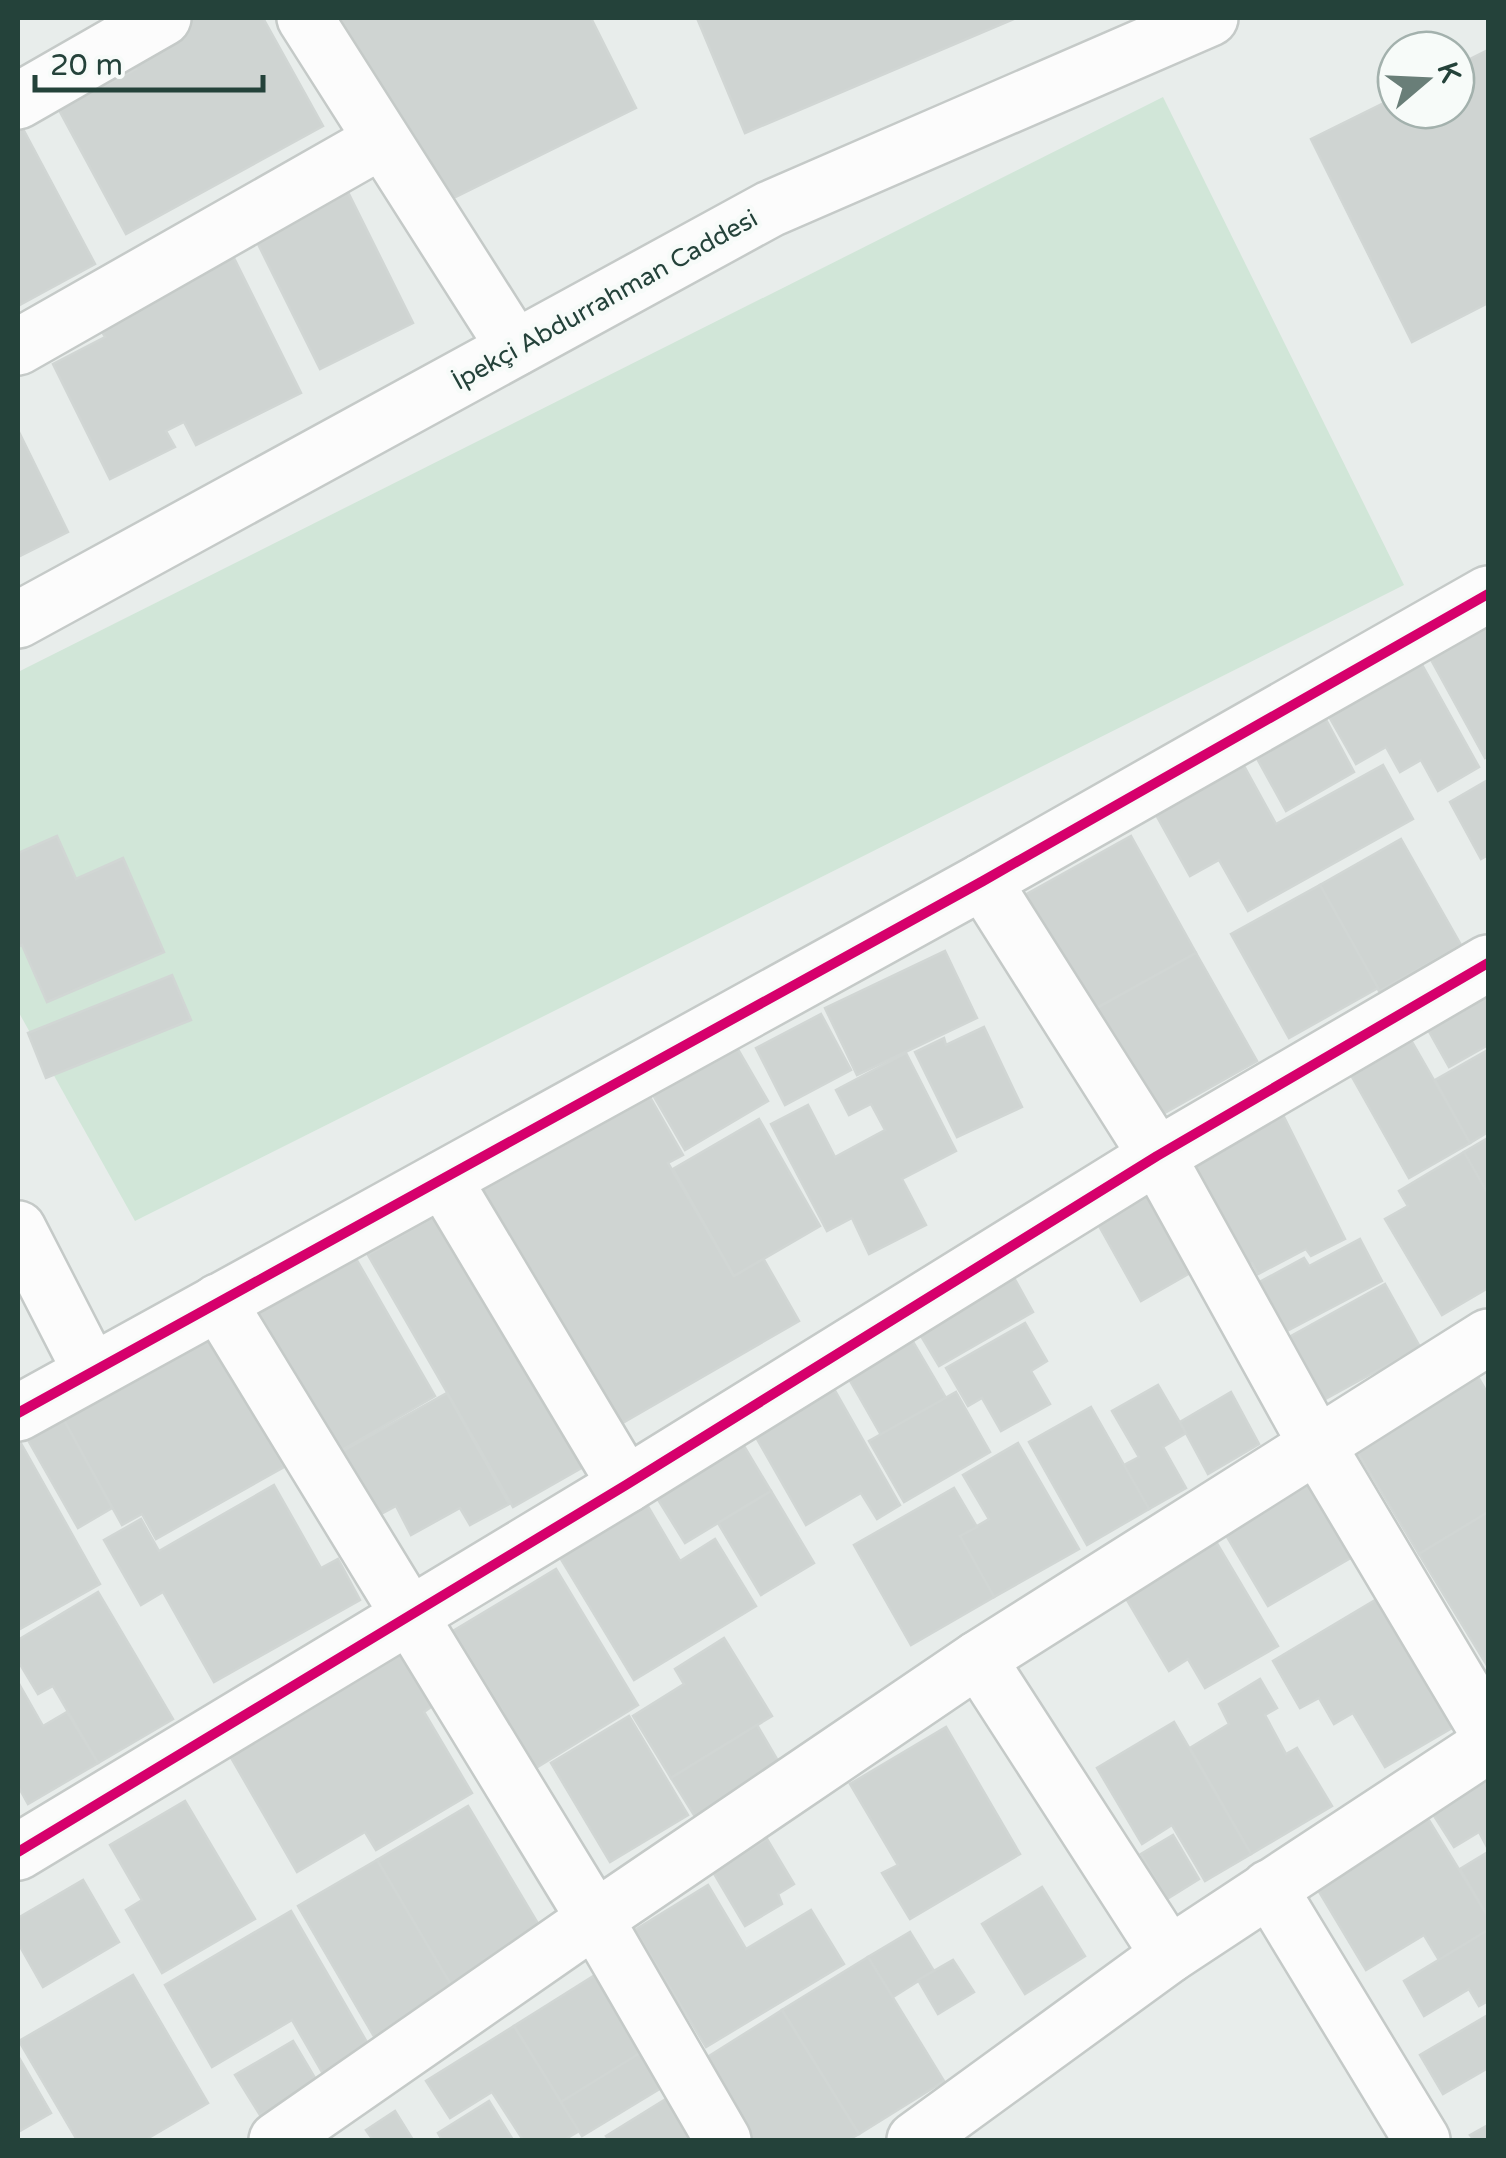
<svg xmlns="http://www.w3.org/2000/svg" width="1506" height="2158" viewBox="0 0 1506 2158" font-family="'Varela Round',sans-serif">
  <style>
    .green { fill: #d1e6d8 }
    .building { fill: #cfd4d2; stroke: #d1d6d4; stroke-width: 2.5 }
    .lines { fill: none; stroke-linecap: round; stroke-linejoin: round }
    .minor-casing { stroke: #c5cac8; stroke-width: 60 }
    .tertiary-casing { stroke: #c5cac8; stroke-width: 60 }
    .minor { stroke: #fcfcfc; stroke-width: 55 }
    .tertiary { stroke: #fcfcfc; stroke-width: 55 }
    .cycleway-casing { stroke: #f7fbf9; stroke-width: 16 }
    .cycleway { stroke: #d6006c; stroke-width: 10 }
    .labels { text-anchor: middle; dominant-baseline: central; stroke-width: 9; stroke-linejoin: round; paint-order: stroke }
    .street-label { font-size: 25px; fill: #24423a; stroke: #f7fbf9 }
  </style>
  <rect width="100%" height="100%" fill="#e8edeb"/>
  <path class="green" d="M 1163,97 L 1404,585 L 135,1221 L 18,1011 L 18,672 Z"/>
  <g class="building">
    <path d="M 193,18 L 263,18 L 323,126 L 126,234 L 59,110 L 136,69 L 128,53 Z"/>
    <path d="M 337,18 L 591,18 L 636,108 L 431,209 Z"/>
    <path d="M 697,18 L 1016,18 L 745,133 Z"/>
    <path d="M 1488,50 L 1488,303 L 1412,342 L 1311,139 L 1396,97 L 1396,110 L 1456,110 L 1456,66 Z"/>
    <path d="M 22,127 L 95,264 L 18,306 L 18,130 Z"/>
    <path d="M 343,182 L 413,323 L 320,369 L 250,228 Z"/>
    <path d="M 229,248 L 301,393 L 196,445 L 184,422 L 166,431 L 175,447 L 110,479 L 53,364 L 105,337 L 93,316 Z"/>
    <path d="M 18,430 L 68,532 L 18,557 Z"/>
    <path d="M 1488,622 L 1488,756 L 1485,758 L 1429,656 Z"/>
    <path d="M 1420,661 L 1479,767 L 1438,791 L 1421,760 L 1400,772 L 1386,747 L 1356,764 L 1327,713 Z"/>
    <path d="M 1323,714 L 1354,772 L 1286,811 L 1254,753 Z"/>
    <path d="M 1243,764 L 1276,824 L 1383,765 L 1413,819 L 1248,911 L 1219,860 L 1190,876 L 1155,813 Z"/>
    <path d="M 1488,780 L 1488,855 L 1481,859 L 1450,802 Z"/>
    <path d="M 57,836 L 76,879 L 123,858 L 164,952 L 47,1002 L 22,945 L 18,947 L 18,853 Z"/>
    <path d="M 1131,836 L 1196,953 L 1080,1017 L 1016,900 Z"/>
    <path d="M 1401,839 L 1461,945 L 1379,991 L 1320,885 Z"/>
    <path d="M 1320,885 L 1378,988 L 1289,1038 L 1231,934 Z"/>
    <path d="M 945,951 L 977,1018 L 857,1075 L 825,1008 Z"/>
    <path d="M 1196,953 L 1257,1061 L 1152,1120 L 1090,1012 Z"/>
    <path d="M 172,975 L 191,1020 L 46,1078 L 28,1033 Z"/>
    <path d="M 1488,981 L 1488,1045 L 1449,1067 L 1422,1019 Z"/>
    <path d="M 821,1014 L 851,1070 L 785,1105 L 756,1048 Z"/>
    <path d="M 984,1027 L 1022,1107 L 957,1137 L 915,1052 L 944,1038 L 946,1045 Z"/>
    <path d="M 1407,1033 L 1470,1143 L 1409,1178 L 1347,1068 Z"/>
    <path d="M 736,1046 L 768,1101 L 685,1150 L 653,1095 Z"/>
    <path d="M 1488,1050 L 1488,1132 L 1470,1143 L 1435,1080 Z"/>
    <path d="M 906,1053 L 956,1151 L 902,1179 L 926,1225 L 869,1254 L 852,1218 L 827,1231 L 771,1124 L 808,1105 L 835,1157 L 885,1130 L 871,1104 L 849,1115 L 836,1090 Z"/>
    <path d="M 646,1090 L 683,1155 L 668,1163 L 734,1276 L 763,1258 L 799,1321 L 619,1425 L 481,1186 Z"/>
    <path d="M 1283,1115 L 1345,1239 L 1311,1256 L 1306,1249 L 1258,1274 L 1252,1263 L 1232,1273 L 1179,1169 Z"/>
    <path d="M 759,1119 L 820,1226 L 734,1276 L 673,1169 Z"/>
    <path d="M 1488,1138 L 1488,1194 L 1464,1152 Z"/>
    <path d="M 1464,1152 L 1488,1194 L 1488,1288 L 1442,1315 L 1385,1219 L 1408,1206 L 1399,1191 Z"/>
    <path d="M 1152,1172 L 1204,1265 L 1141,1301 L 1089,1208 Z"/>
    <path d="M 454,1205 L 599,1458 L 513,1507 L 368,1255 Z"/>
    <path d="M 1360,1239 L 1382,1281 L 1268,1341 L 1241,1292 L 1304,1258 L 1309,1266 Z"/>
    <path d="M 351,1250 L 435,1396 L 330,1457 L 246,1311 Z"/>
    <path d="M 1013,1276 L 1033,1312 L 939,1366 L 918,1331 Z"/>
    <path d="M 1385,1284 L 1420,1347 L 1307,1409 L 1273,1346 Z"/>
    <path d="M 1025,1323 L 1047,1361 L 1031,1371 L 1050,1404 L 1001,1431 L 982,1398 L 968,1406 L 946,1368 Z"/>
    <path d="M 208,1330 L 284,1467 L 156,1539 L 142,1514 L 122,1525 L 60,1413 Z"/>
    <path d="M 909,1335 L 946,1398 L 881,1435 L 845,1372 Z"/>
    <path d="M 1474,1370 L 1488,1394 L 1488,1512 L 1419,1554 L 1353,1445 Z"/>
    <path d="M 1158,1385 L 1186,1433 L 1163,1447 L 1186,1488 L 1149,1509 L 1124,1465 L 1139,1457 L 1112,1411 Z"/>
    <path d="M 833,1387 L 900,1505 L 877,1519 L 861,1493 L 806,1525 L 753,1432 Z"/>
    <path d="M 956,1392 L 990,1452 L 904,1502 L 869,1441 Z"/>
    <path d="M 1231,1392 L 1259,1444 L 1208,1474 L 1180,1422 Z"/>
    <path d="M 447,1393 L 509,1504 L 470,1525 L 460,1508 L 411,1535 L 396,1506 L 379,1515 L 343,1451 Z"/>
    <path d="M 1091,1407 L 1149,1509 L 1087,1545 L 1029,1442 Z"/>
    <path d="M 60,1413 L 112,1508 L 78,1528 L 24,1433 Z"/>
    <path d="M 738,1436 L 771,1491 L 685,1543 L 652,1490 Z"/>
    <path d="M 18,1438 L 100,1584 L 18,1630 Z"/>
    <path d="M 1018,1443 L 1079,1549 L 994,1597 L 960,1536 L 989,1519 L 963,1475 Z"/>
    <path d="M 1317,1467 L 1366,1549 L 1268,1606 L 1220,1525 Z"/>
    <path d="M 274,1485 L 321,1568 L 338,1559 L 360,1600 L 214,1682 L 163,1592 L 141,1605 L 104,1540 L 141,1519 L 159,1551 Z"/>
    <path d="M 954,1488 L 977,1527 L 960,1536 L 994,1597 L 911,1645 L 854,1545 Z"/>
    <path d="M 771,1491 L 814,1563 L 761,1595 L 718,1523 Z"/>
    <path d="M 643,1498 L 680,1561 L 715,1539 L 756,1606 L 634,1680 L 556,1551 Z"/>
    <path d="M 1488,1512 L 1488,1667 L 1419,1554 Z"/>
    <path d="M 1212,1535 L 1278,1646 L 1205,1688 L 1188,1659 L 1169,1671 L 1121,1590 Z"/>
    <path d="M 556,1569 L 638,1705 L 531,1771 L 497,1716 L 503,1712 L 453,1631 Z"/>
    <path d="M 98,1592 L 173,1719 L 98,1763 L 53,1686 L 38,1694 L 18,1661 L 18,1640 Z"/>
    <path d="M 1382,1596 L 1457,1725 L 1385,1767 L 1353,1713 L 1334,1724 L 1319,1698 L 1300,1708 L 1273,1661 Z"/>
    <path d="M 724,1638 L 772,1716 L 671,1778 L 633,1716 L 684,1684 L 675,1669 Z"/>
    <path d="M 408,1642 L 441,1700 L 424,1712 L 472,1793 L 376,1850 L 365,1832 L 297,1872 L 226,1749 Z"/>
    <path d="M 1260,1679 L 1277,1708 L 1265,1715 L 1286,1754 L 1297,1748 L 1332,1806 L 1251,1854 L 1190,1748 L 1229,1724 L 1219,1704 Z"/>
    <path d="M 18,1682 L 43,1726 L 67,1712 L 98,1763 L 28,1804 L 18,1786 Z"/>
    <path d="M 629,1716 L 688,1815 L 610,1862 L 551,1763 Z"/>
    <path d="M 1174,1722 L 1251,1854 L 1205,1881 L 1172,1825 L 1142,1844 L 1097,1768 Z"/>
    <path d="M 757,1725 L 784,1771 L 699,1823 L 671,1778 Z"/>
    <path d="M 946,1727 L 1020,1854 L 910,1919 L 882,1873 L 898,1865 L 850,1784 Z"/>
    <path d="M 1488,1767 L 1488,1849 L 1479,1832 L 1454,1847 L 1427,1805 Z"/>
    <path d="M 185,1801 L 255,1919 L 162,1973 L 126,1910 L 142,1900 L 110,1845 Z"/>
    <path d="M 468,1806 L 549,1942 L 457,1995 L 377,1860 Z"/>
    <path d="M 1427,1817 L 1488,1917 L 1488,1930 L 1439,1960 L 1424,1935 L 1366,1970 L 1315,1885 Z"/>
    <path d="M 1173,1835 L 1199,1879 L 1167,1899 L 1141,1854 Z"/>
    <path d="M 767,1839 L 794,1884 L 778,1894 L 782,1904 L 745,1926 L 713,1872 Z"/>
    <path d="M 1488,1852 L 1488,1917 L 1460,1869 Z"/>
    <path d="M 377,1860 L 457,1995 L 379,2045 L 298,1906 Z"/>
    <path d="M 83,1880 L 119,1942 L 43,1987 L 18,1943 L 18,1918 Z"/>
    <path d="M 708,1885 L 746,1949 L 811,1910 L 844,1964 L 706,2047 L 635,1930 Z"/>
    <path d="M 1042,1887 L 1085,1956 L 1025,1994 L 982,1924 Z"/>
    <path d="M 291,1911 L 372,2051 L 326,2079 L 292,2020 L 212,2067 L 165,1985 Z"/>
    <path d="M 1488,1930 L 1488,2001 L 1479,2006 L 1469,1989 L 1424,2016 L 1404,1981 Z"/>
    <path d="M 910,1932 L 934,1971 L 893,1997 L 868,1957 Z"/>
    <path d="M 868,1957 L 944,2081 L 859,2134 L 782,2010 Z"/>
    <path d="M 953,1960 L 974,1992 L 938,2014 L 918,1980 Z"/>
    <path d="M 603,1970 L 651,2047 L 561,2102 L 514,2026 Z"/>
    <path d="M 133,1975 L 208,2103 L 145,2140 L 77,2140 L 19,2041 Z"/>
    <path d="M 782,2010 L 859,2134 L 848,2140 L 730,2140 L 687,2070 Z"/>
    <path d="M 1488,2015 L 1488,2068 L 1443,2094 L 1420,2055 Z"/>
    <path d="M 514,2026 L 579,2131 L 564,2140 L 523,2140 L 492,2092 L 450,2118 L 426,2081 Z"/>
    <path d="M 293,2041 L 318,2083 L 260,2115 L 235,2075 Z"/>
    <path d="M 640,2053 L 661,2088 L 582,2136 L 561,2102 Z"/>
    <path d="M 18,2056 L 51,2113 L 18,2132 Z"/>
    <path d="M 674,2094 L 703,2140 L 609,2140 L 606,2136 Z"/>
    <path d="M 489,2101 L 513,2140 L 442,2140 L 438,2133 Z"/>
    <path d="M 395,2111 L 413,2140 L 373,2140 L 366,2130 Z"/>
    <path d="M 1488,2125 L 1488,2140 L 1474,2140 L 1470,2135 Z"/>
  </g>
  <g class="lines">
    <defs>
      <g id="minor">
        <path d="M 305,18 L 515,348"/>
        <path d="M 18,101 L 163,18"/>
        <path d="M 18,347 L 382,140"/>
        <path d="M 983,881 L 1157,1156 L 1317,1445 L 1488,1732"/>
        <path d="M 443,1179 L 626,1485"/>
        <path d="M 18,1229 L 91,1371"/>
        <path d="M 218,1302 L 595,1919 L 723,2140"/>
        <path d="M 18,1413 L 983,881 L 1488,594"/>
        <path d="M 978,1659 L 1169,1955"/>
        <path d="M 18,1852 L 626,1485 L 1157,1156 L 1488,963"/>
        <path d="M 1269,1888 L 1422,2140"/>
        <path d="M 277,2140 L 595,1919 L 978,1659 L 1488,1337"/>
        <path d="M 915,2140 L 1169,1955 L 1488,1745"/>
      </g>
      <path id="tertiary" d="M 18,620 L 770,209 L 1210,18"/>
    </defs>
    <use href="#minor" class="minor-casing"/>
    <use href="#tertiary" class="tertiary-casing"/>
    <use href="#minor" class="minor"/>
    <use href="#tertiary" class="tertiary"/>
    <defs>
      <g id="cycleway">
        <path d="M 18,1413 L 983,881 L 1488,594"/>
        <path d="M 18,1852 L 626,1485 L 1157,1156 L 1488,963"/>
      </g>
    </defs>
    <use href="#cycleway" class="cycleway-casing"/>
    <use href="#cycleway" class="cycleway"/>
  </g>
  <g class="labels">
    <g class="street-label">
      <text transform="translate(605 300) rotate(-29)">İpekçi Abdurrahman Caddesi</text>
    </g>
  </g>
  <rect width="1506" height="2158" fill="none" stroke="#24423a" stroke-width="40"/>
  <g transform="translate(1426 80) rotate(71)"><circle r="48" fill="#f7fbf9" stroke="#a3b1ad" stroke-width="2.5"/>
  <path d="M0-8L18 38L0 25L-18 38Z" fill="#697e78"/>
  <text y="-15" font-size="28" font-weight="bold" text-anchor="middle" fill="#24423a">K</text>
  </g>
  <path d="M35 75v15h228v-15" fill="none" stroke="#24423a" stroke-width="5"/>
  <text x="50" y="75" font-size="30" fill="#24423a" stroke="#f7fbf9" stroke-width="8" paint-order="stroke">20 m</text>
</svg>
